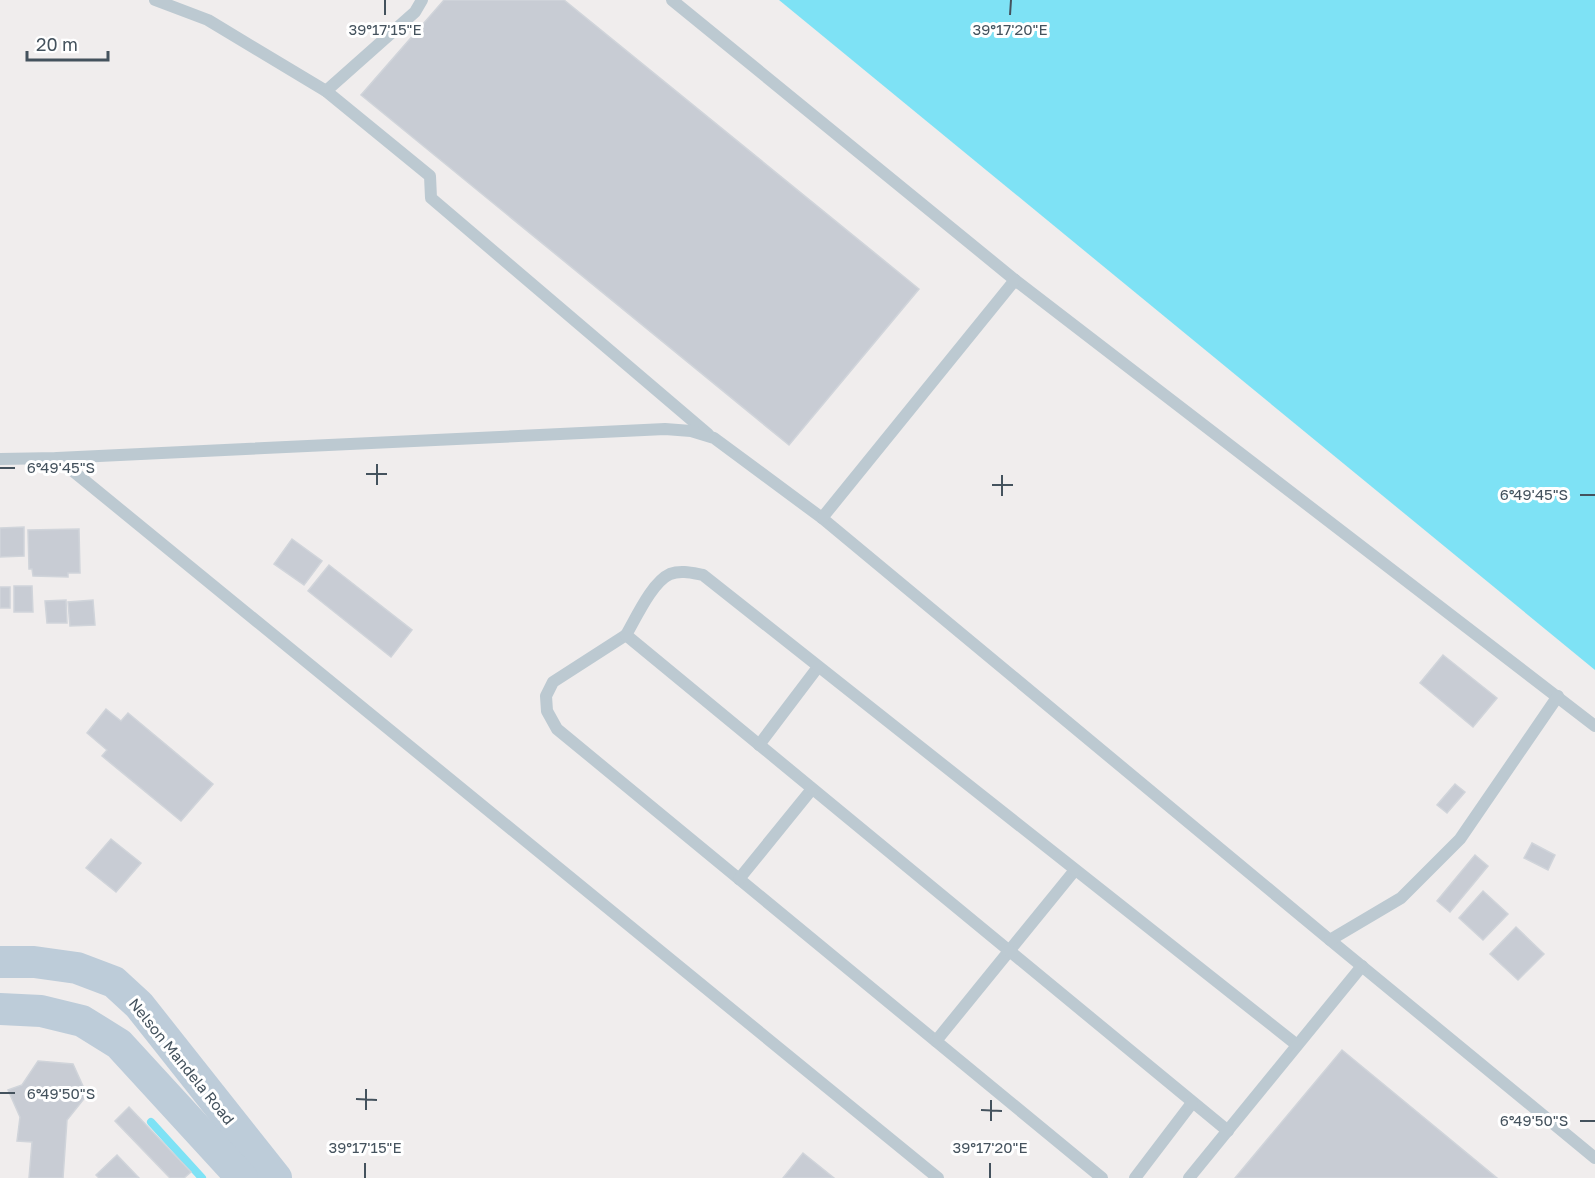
<svg xmlns="http://www.w3.org/2000/svg" width="1595" height="1178" viewBox="0 0 1595 1178" font-family="'Golos Text',sans-serif">
  <style>
    .water { fill: #7ee2f5 }
    .lines { fill: none; stroke-linecap: round; stroke-linejoin: round }
    .stream { stroke: #7ee2f5; stroke-width: 8 }
    .building { fill: #c8ccd4; stroke: #d0d4da; stroke-width: 1.5 }
    .lane { stroke: #bcc9d1; stroke-width: 12 }
    .secondary { stroke: #bdccd9; stroke-width: 32 }
    .ticks { fill: none; stroke: #44525d; stroke-width: 2 }
    .labels { text-anchor: middle; dominant-baseline: central; stroke-width: 6; stroke-linejoin: round; paint-order: stroke }
    .street-label { font-size: 15px; fill: #44525d; stroke: #fff }
    .ticks-label { font-size: 15px; text-anchor: middle; fill: #44525d; stroke: #fff; stroke-width: 6; stroke-linejoin: round; paint-order: stroke }
  </style>
  <rect width="100%" height="100%" fill="#f0eded"/>
  <path class="water" d="M 779,0 L 1595,0 L 1595,670 Z"/>
  <g class="lines">
    <path class="stream" d="M 151,1122 L 202,1178"/>
  </g>
  <g class="building">
    <path d="M 444,0 L 564,0 L 919,289 L 789,445 L 361,95 Z"/>
    <path d="M 24,527 L 24,556 L 0,557 L 0,528 Z"/>
    <path d="M 79,529 L 80,573 L 68,573 L 68,577 L 33,576 L 32,569 L 29,569 L 28,530 Z"/>
    <path d="M 292,539 L 322,561 L 304,585 L 274,564 Z"/>
    <path d="M 329,565 L 412,630 L 391,657 L 308,591 Z"/>
    <path d="M 14,586 L 32,586 L 33,612 L 14,612 Z"/>
    <rect x="0" y="587" width="10" height="21"/>
    <path d="M 66,600 L 67,623 L 47,623 L 45,601 Z"/>
    <path d="M 93,600 L 95,625 L 70,626 L 68,602 Z"/>
    <path d="M 1443,655 L 1497,698 L 1473,727 L 1420,683 Z"/>
    <path d="M 106,709 L 121,721 L 128,713 L 213,784 L 181,821 L 102,756 L 107,750 L 87,733 Z"/>
    <path d="M 1455,784 L 1465,792 L 1447,813 L 1437,805 Z"/>
    <path d="M 111,839 L 141,863 L 116,892 L 86,868 Z"/>
    <path d="M 1532,843 L 1555,855 L 1548,870 L 1524,858 Z"/>
    <path d="M 1475,855 L 1488,866 L 1450,912 L 1437,901 Z"/>
    <path d="M 1483,891 L 1508,914 L 1483,940 L 1459,918 Z"/>
    <path d="M 1516,927 L 1544,954 L 1518,980 L 1490,954 Z"/>
    <path d="M 1342,1050 L 1497,1178 L 1235,1178 Z"/>
    <path d="M 38,1061 L 73,1064 L 87,1095 L 67,1120 L 63,1178 L 29,1178 L 32,1142 L 17,1141 L 20,1117 L 8,1090 L 22,1085 Z"/>
    <path d="M 129,1107 L 191,1172 L 184,1178 L 170,1178 L 115,1121 Z"/>
    <path d="M 803,1153 L 834,1178 L 783,1178 Z"/>
    <path d="M 117,1155 L 139,1178 L 99,1178 L 96,1175 Z"/>
  </g>
  <g class="lines">
    <g class="lane">
      <path d="M 155,0 L 208,20 L 326,91 L 430,176 L 431,198 L 708,434"/>
      <path d="M 672,0 L 1015,280 L 1595,726"/>
      <path d="M 326,91 L 415,12 L 422,0"/>
      <path d="M 57,458 L 938,1178"/>
      <path d="M 0,459 L 57,458 L 665,429 L 691,431 L 714,438 L 822,518 L 1330,940 L 1595,1158"/>
      <path d="M 822,518 L 1015,280"/>
      <path d="M 626,635 L 553,682 L 546,696 L 547,711 L 557,729 L 1102,1178"/>
      <path d="M 759,745 L 818,667"/>
      <path d="M 739,879 L 812,789"/>
      <path d="M 1330,940 L 1401,898 L 1460,839 L 1558,696"/>
      <path d="M 936,1041 L 1075,870"/>
      <path d="M 1228,1131 L 626,635 C 636,618 652,582 670,574 C 681,570 692,573 703,575 L 1297,1045"/>
      <path d="M 1135,1178 L 1192,1103"/>
      <path d="M 1189,1178 L 1362,966"/>
    </g>
    <g class="secondary">
      <path d="M 0,962 L 34,962 L 77,968 L 114,982 L 139,1005 L 276,1178"/>
      <path d="M 0,1009 L 41,1011 L 82,1021 L 119,1044 L 242,1178"/>
    </g>
  </g>
  <path class="ticks" d="M 385,15 L 385,0M 1010,15 L 1011,0M 0,468 L 15,468M 366,474 L 387,474M 377,485 L 377,464M 992,485 L 1013,485M 1580,495 L 1595,495M 1002,496 L 1002,475M 0,1093 L 15,1093M 356,1099 L 377,1100M 366,1110 L 366,1089M 981,1110 L 1002,1111M 991,1121 L 991,1100M 1580,1121 L 1595,1121M 365,1178 L 365,1163M 990,1178 L 990,1163"/>
  <g class="labels">
    <g class="street-label">
      <text transform="translate(182 1061) rotate(51)">Nelson Mandela Road</text>
    </g>
  </g>
  <g class="ticks-label">
    <text x="385" y="35">39°17'15"E</text>
    <text x="1010" y="35">39°17'20"E</text>
    <text x="61" y="473">6°49'45"S</text>
    <text x="1534" y="500">6°49'45"S</text>
    <text x="61" y="1099">6°49'50"S</text>
    <text x="1534" y="1126">6°49'50"S</text>
    <text x="365" y="1153">39°17'15"E</text>
    <text x="990" y="1153">39°17'20"E</text>
  </g>
  <path d="M27 51v9h81v-9" fill="none" stroke="#44525d" stroke-width="3"/>
  <text x="36" y="51" font-size="18" fill="#44525d" stroke="#ffffff" stroke-width="4.5" paint-order="stroke">20 m</text>
</svg>
